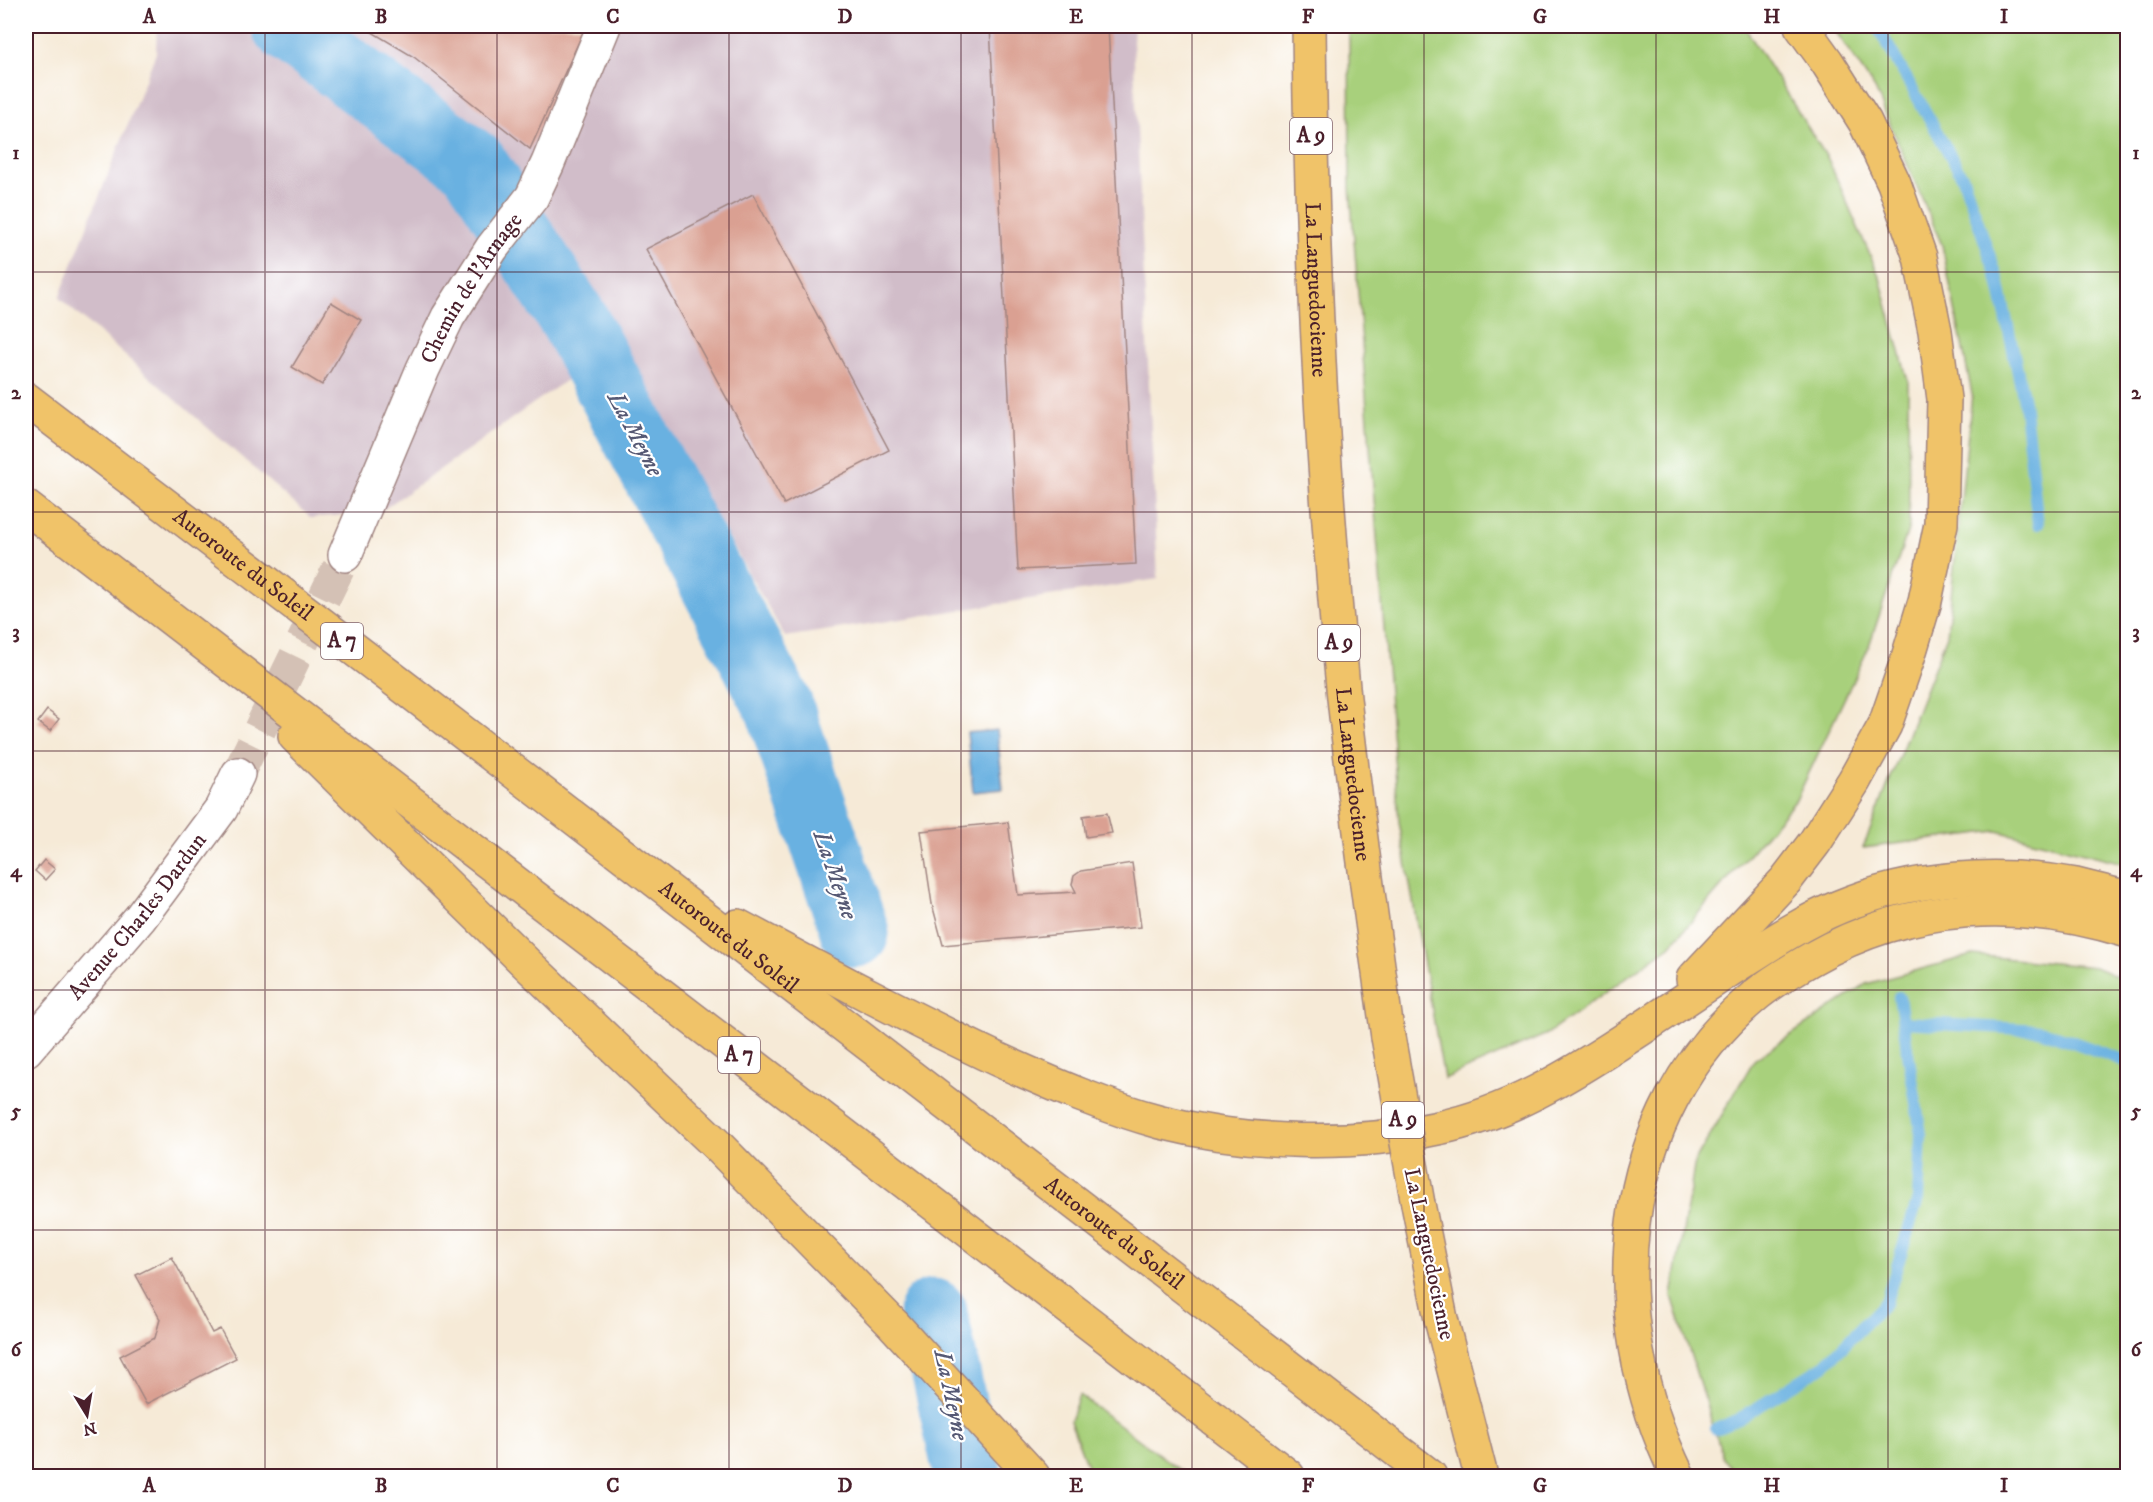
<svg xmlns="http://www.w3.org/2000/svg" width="2153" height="1502" viewBox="0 0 2153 1502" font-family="'IM FELL DW Pica',serif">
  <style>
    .industrial { fill: #d1bdc9 }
    .green { fill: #a8d07b; stroke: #797853; stroke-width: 1.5 }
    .water { fill: #69b1e1; stroke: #5a6886; stroke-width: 1.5 }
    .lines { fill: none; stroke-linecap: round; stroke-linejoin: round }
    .stream { stroke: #69b1e1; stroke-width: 12 }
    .river { stroke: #69b1e1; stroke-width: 69 }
    .building { fill: #daa092 }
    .street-tunnel { stroke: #d4c1b5; stroke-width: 33; stroke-dasharray: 33 16; stroke-linecap: butt }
    .street-casing { stroke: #a08481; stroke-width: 36 }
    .highway-casing { stroke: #a08481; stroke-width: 36 }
    .street { stroke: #fff; stroke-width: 33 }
    .highway { stroke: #f0c369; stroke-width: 33 }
    .highway-bridge-casing { stroke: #a08481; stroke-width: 36; stroke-linecap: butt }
    .highway-bridge { stroke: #f0c369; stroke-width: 33 }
    .grid { fill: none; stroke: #4a1f2b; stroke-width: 1.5; stroke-opacity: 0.55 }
    .labels { text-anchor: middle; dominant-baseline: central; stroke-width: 4.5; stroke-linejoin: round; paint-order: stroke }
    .shield { fill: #fff; stroke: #80626b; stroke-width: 1.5 }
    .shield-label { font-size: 21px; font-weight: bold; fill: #4a1f2b }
    .street-label { font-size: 22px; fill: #4a1f2b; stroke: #fff }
    .water-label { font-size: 24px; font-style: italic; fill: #565974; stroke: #fff }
    .neatline { fill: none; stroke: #4a1f2b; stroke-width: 2 }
    .grid-label { font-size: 20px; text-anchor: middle; font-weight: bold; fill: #4a1f2b }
  </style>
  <rect width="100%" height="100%" fill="#fff"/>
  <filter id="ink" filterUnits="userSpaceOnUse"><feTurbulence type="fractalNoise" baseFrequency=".0167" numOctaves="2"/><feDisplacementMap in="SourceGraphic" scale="12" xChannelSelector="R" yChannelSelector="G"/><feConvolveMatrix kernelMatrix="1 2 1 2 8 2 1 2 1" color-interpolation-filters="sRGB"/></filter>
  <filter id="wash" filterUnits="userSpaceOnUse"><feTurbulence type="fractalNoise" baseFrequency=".008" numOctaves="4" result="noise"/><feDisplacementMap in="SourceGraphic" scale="24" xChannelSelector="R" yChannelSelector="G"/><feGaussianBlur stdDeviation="1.35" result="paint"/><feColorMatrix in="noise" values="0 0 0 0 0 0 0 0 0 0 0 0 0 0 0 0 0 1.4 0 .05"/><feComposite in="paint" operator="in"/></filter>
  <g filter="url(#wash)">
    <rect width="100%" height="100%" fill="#f6ead7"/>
    <path class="industrial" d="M 157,26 L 1134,26 L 1133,41 L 1158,579 L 785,637 L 619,343 L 381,511 L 311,518 L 59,298 L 156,53 Z"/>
    <g class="green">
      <path d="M 1349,26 L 1744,26 L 1828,159 L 1880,278 L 1908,381 L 1909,527 L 1868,649 L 1796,800 L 1670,946 L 1547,1034 L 1444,1079 L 1399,822 L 1350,188 Z"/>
      <path d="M 1832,26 L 2127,26 L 2127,864 L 1997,831 L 1863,848 L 1947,635 L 1972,394 L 1942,245 L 1875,89 Z"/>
      <path d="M 1973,955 L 2095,967 L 2127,981 L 2127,1476 L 1737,1476 L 1723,1458 L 1672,1296 L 1695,1161 L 1754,1060 L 1866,984 Z"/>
      <path d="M 1079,1395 L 1188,1476 L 1091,1476 L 1070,1421 Z"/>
    </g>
    <g class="water">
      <path d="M 997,730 L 1003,789 L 973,792 L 967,733 Z"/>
      <path d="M 935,1418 L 990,1476 L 946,1476 L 937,1436 Z"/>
    </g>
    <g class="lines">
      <g class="stream">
        <path d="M 1877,26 L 1963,178 L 1998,280 L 2024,401 L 2038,524"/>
        <path d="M 1903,1022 L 2040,1030 L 2128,1062"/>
        <path d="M 1716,1429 L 1739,1419 L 1825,1365 L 1886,1302 L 1918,1199 L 1921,1134 L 1899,997"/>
      </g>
      <g class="river">
        <path d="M 286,26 L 473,164 L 574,320 L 779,707 L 855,933"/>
        <path d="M 933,1313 L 968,1476"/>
      </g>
    </g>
    <g id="blocks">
      <g class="building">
        <path d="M 362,26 L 586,26 L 530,149 L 414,57 Z"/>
        <path d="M 990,26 L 1108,26 L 1136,564 L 1018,570 Z"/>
        <path d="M 753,194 L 889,450 L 784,504 L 646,249 Z"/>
        <path d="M 331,302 L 361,320 L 322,385 L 292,367 Z"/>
        <path d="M 47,710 L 59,719 L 50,731 L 38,722 Z"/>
        <path d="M 1107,813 L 1112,833 L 1086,837 L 1083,816 Z"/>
        <path d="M 1008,822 L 1018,895 L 1076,892 L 1072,884 L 1074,876 L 1081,871 L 1132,863 L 1141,927 L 943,945 L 932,904 L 921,831 Z"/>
        <path d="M 44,860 L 55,869 L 45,880 L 35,871 Z"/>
        <path d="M 172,1257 L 212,1333 L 220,1329 L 236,1358 L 146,1404 L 120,1356 L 155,1338 L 160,1319 L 136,1275 Z"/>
      </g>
    </g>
  </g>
  <g filter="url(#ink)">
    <use href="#blocks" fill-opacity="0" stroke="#a08481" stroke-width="1.5"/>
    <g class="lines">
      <path class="street-tunnel" d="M 238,774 L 345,555"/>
      <defs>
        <g id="street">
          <path id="s1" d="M 345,555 L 423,369 L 448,317 L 492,248 L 532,197 L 548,163 L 604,26"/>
          <path id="s2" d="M 26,1050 L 140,918 L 221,809 L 238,774"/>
        </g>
        <g id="highway">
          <path id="s3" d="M 1309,26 C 1311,250 1322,475 1344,698 C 1356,811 1372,924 1388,1037"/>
          <path id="s4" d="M 26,399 L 417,697 L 1430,1476"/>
          <path d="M 26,507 L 1288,1476"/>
          <path d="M 295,736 L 526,963 L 717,1145 L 893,1324 L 1033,1476"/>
          <path d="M 738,926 C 824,972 910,1018 999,1060 C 1052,1084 1105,1107 1161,1122 C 1248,1144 1351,1147 1438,1128 C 1507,1114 1569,1076 1627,1038 C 1661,1016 1695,993 1728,971 C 1764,948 1800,923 1839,907 C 1912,876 1999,871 2076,885 C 2093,889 2111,894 2128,898"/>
          <path d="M 1693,979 L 1786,880 L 1815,842 L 1854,781 L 1885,725 L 1907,661 L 1925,601 L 1941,524 L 1944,399 L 1935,331 L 1920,257 L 1894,183 L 1865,122 L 1827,62 L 1801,26"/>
          <path d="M 1418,1204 L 1441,1319 L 1481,1476"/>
          <path d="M 1678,1476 C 1599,1316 1612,1115 1756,995 C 1773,981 1792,970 1811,959 C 1910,902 2019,897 2128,931"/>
        </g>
      </defs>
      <use href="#street" class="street-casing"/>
      <use href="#highway" class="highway-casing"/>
      <use href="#street" class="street"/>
      <use href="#highway" class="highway"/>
      <defs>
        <path id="highway-bridge" d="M 1388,1037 L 1418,1204"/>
      </defs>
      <use href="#highway-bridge" class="highway-bridge-casing"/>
      <use href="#highway-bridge" class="highway-bridge"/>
    </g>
  </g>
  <path class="grid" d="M 265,26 L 265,1476M 497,26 L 497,1476M 729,26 L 729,1476M 961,26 L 961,1476M 1192,26 L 1192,1476M 1424,26 L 1424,1476M 1656,26 L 1656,1476M 1888,26 L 1888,1476M 26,272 L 2128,272M 26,512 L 2128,512M 26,751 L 2128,751M 26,990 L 2128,990M 26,1230 L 2128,1230"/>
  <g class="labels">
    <g class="shield">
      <rect x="1290" y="118" width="42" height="36" rx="4.5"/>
      <rect x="321" y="623" width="42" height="36" rx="4.5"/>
      <rect x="1318" y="625" width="42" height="36" rx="4.5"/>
      <rect x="718" y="1037" width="42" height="36" rx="4.5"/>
      <rect x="1382" y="1102" width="42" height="36" rx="4.5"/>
    </g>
    <g class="shield-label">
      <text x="1311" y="136">A 9</text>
      <text x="342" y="641">A 7</text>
      <text x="1339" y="643">A 9</text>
      <text x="739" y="1055">A 7</text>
      <text x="1403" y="1120">A 9</text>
    </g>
    <g class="street-label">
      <text stroke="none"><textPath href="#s1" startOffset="296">Chemin de l'Arnage</textPath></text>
      <text stroke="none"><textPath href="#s3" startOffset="264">La Languedocienne</textPath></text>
      <text stroke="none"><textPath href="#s4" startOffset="273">Autoroute du Soleil</textPath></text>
      <text stroke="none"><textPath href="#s3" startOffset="750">La Languedocienne</textPath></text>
      <text stroke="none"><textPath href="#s2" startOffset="174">Avenue Charles Dardun</textPath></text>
      <text stroke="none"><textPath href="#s4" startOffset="885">Autoroute du Soleil</textPath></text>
      <text stroke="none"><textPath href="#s4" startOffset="1371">Autoroute du Soleil</textPath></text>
      <text transform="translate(1429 1254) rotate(78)">La Languedocienne</text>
    </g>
    <g class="water-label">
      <text transform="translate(635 434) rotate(62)">La Meyne</text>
      <text transform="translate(835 875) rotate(71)">La Meyne</text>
      <text transform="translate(951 1395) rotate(78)">La Meyne</text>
    </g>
  </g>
  <rect width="2153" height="1502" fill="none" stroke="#fff" stroke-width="66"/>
  <g transform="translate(87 1415) rotate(169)" stroke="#ffffff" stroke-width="4.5" paint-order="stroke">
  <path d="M0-4.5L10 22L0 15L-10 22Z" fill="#4a1f2b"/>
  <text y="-9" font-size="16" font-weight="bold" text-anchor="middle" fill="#4a1f2b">N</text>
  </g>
  <rect x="33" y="33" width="2087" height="1436" class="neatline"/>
  <g class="grid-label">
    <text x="149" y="23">A</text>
    <text x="381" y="23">B</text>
    <text x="613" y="23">C</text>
    <text x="845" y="23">D</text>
    <text x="1076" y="23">E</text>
    <text x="1308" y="23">F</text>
    <text x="1540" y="23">G</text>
    <text x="1772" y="23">H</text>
    <text x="2004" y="23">I</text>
    <text x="16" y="159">1</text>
    <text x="2136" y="159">1</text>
    <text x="16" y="399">2</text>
    <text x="2136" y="399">2</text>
    <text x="16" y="638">3</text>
    <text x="2136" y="638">3</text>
    <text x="16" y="877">4</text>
    <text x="2136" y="877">4</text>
    <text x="16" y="1117">5</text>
    <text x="2136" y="1117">5</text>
    <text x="16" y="1356">6</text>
    <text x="2136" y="1356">6</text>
    <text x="149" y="1492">A</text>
    <text x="381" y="1492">B</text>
    <text x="613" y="1492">C</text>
    <text x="845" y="1492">D</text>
    <text x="1076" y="1492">E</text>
    <text x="1308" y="1492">F</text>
    <text x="1540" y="1492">G</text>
    <text x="1772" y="1492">H</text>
    <text x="2004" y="1492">I</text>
  </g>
</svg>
